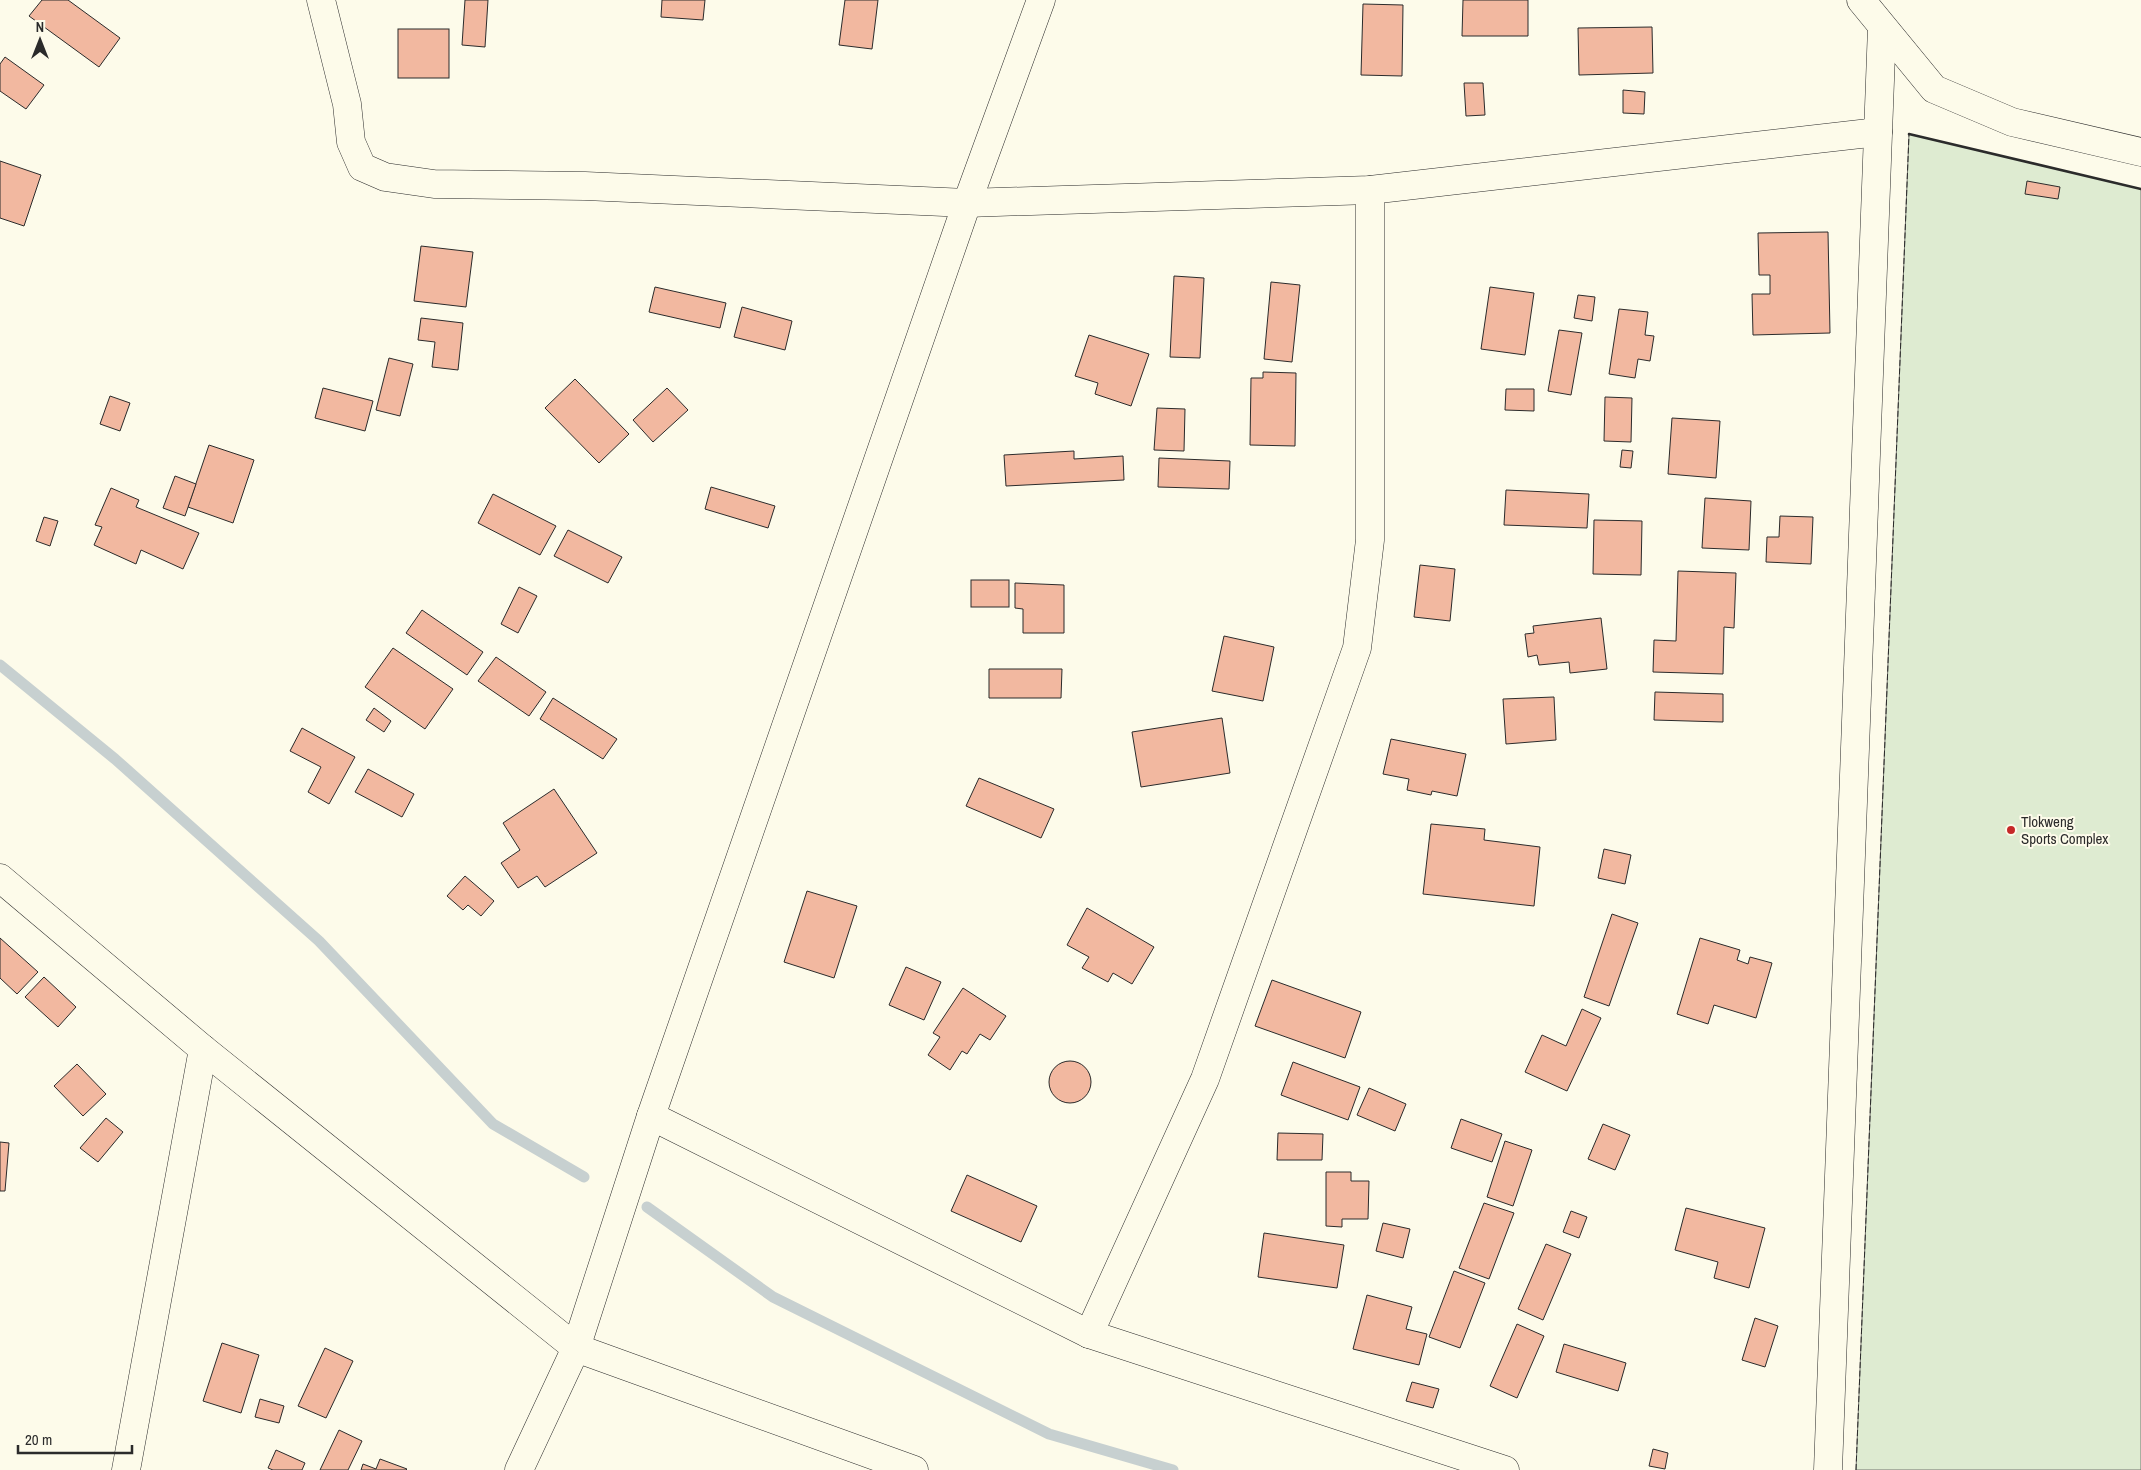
<svg xmlns="http://www.w3.org/2000/svg" width="2141" height="1470" viewBox="0 0 2141 1470" font-family="'Archivo Narrow',sans-serif">
  <style>
    .green { fill: #deebd1; stroke: #74746e }
    .lines { fill: none; stroke-linecap: round; stroke-linejoin: round }
    .stream { stroke: #c7d0d0; stroke-width: 11 }
    .building { fill: #f2b8a0; stroke: #2b2b2b }
    .minor-casing { stroke: #2b2b2b; stroke-width: 29 }
    .minor { stroke: #fdfbea; stroke-width: 28 }
    .fence { stroke: #2b2b2b; stroke-width: 1; stroke-dasharray: 6 2.5; stroke-linecap: butt }
    .wall { stroke: #2b2b2b; stroke-width: 2.5 }
    .poi-dot { fill: #c62828; stroke: #fdfbea; stroke-width: 2 }
    .labels { text-anchor: middle; dominant-baseline: central; stroke-width: 4; stroke-linejoin: round; paint-order: stroke }
    .poi-label { font-size: 15px; fill: #2b2b2b; stroke: #fdfbea; text-anchor: start }
  </style>
  <rect width="100%" height="100%" fill="#fdfbea"/>
  <path class="green" d="M 1909,134 L 2141,189 L 2141,1470 L 1856,1470 Z"/>
  <g class="lines">
    <g class="stream">
      <path d="M 0,665 L 115,759 L 319,941 L 493,1124 L 584,1177"/>
      <path d="M 647,1207 L 773,1297 L 1049,1434 L 1173,1470"/>
    </g>
  </g>
  <g class="building">
    <path d="M 42,0 L 68,0 L 120,38 L 99,67 L 29,16 Z"/>
    <path d="M 465,0 L 488,0 L 485,47 L 462,45 Z"/>
    <path d="M 662,0 L 705,0 L 703,20 L 661,17 Z"/>
    <path d="M 845,0 L 878,0 L 872,49 L 839,45 Z"/>
    <path d="M 1463,0 L 1528,0 L 1528,36 L 1462,36 Z"/>
    <path d="M 1363,4 L 1403,5 L 1402,76 L 1361,75 Z"/>
    <path d="M 1652,27 L 1653,73 L 1579,75 L 1578,28 Z"/>
    <rect x="398" y="29" width="51" height="49"/>
    <path d="M 5,57 L 44,85 L 26,109 L 0,91 L 0,64 Z"/>
    <path d="M 1464,83 L 1483,83 L 1485,115 L 1466,116 Z"/>
    <path d="M 1623,90 L 1645,92 L 1644,114 L 1623,113 Z"/>
    <path d="M 0,161 L 41,175 L 24,226 L 0,218 Z"/>
    <path d="M 2027,181 L 2060,187 L 2058,199 L 2025,194 Z"/>
    <path d="M 1828,232 L 1830,333 L 1753,335 L 1752,294 L 1770,294 L 1770,275 L 1759,275 L 1758,233 Z"/>
    <path d="M 421,246 L 473,252 L 466,307 L 414,301 Z"/>
    <path d="M 1174,276 L 1204,278 L 1200,358 L 1170,357 Z"/>
    <path d="M 1271,282 L 1300,285 L 1292,362 L 1264,359 Z"/>
    <path d="M 655,287 L 726,303 L 720,328 L 649,312 Z"/>
    <path d="M 1490,287 L 1534,293 L 1525,355 L 1481,349 Z"/>
    <path d="M 1578,295 L 1595,297 L 1592,321 L 1574,318 Z"/>
    <path d="M 742,307 L 792,321 L 785,350 L 734,337 Z"/>
    <path d="M 1619,309 L 1648,312 L 1645,335 L 1654,336 L 1650,361 L 1638,359 L 1635,378 L 1609,374 Z"/>
    <path d="M 421,318 L 463,323 L 458,370 L 432,367 L 435,342 L 418,340 Z"/>
    <path d="M 1559,330 L 1582,333 L 1571,395 L 1548,391 Z"/>
    <path d="M 1089,335 L 1149,354 L 1131,406 L 1095,394 L 1098,383 L 1075,376 Z"/>
    <path d="M 389,358 L 413,364 L 400,416 L 376,410 Z"/>
    <path d="M 1263,372 L 1296,373 L 1295,446 L 1250,445 L 1251,378 L 1263,378 Z"/>
    <path d="M 575,379 L 629,434 L 599,463 L 545,408 Z"/>
    <path d="M 323,388 L 373,401 L 365,431 L 315,418 Z"/>
    <path d="M 667,388 L 688,410 L 653,442 L 633,420 Z"/>
    <path d="M 1506,389 L 1534,389 L 1534,411 L 1505,410 Z"/>
    <path d="M 110,396 L 130,403 L 120,431 L 100,424 Z"/>
    <path d="M 1605,397 L 1632,398 L 1631,442 L 1604,441 Z"/>
    <path d="M 1157,408 L 1185,409 L 1184,451 L 1154,450 Z"/>
    <path d="M 1672,418 L 1720,421 L 1716,478 L 1668,474 Z"/>
    <path d="M 209,445 L 254,460 L 233,523 L 188,507 Z"/>
    <path d="M 1622,450 L 1633,451 L 1631,468 L 1620,467 Z"/>
    <path d="M 1074,451 L 1074,459 L 1123,456 L 1124,480 L 1006,486 L 1004,455 Z"/>
    <path d="M 1159,458 L 1230,461 L 1229,489 L 1158,487 Z"/>
    <path d="M 175,476 L 196,484 L 185,516 L 163,508 Z"/>
    <path d="M 711,487 L 775,506 L 768,528 L 705,509 Z"/>
    <path d="M 111,488 L 139,500 L 136,507 L 199,533 L 183,569 L 141,550 L 136,564 L 94,545 L 102,527 L 95,525 Z"/>
    <path d="M 1506,490 L 1589,494 L 1587,528 L 1504,525 Z"/>
    <path d="M 493,494 L 556,526 L 540,555 L 478,523 Z"/>
    <path d="M 1705,498 L 1751,501 L 1749,550 L 1702,548 Z"/>
    <path d="M 1780,516 L 1813,517 L 1811,564 L 1766,562 L 1767,537 L 1779,537 Z"/>
    <path d="M 44,517 L 58,521 L 50,546 L 36,541 Z"/>
    <path d="M 1594,520 L 1642,521 L 1641,575 L 1593,574 Z"/>
    <path d="M 568,530 L 622,557 L 608,583 L 554,556 Z"/>
    <path d="M 1420,565 L 1455,569 L 1450,621 L 1414,617 Z"/>
    <path d="M 1678,571 L 1736,573 L 1734,628 L 1724,627 L 1723,674 L 1653,672 L 1654,640 L 1676,641 Z"/>
    <rect x="971" y="580" width="38" height="27"/>
    <path d="M 1015,583 L 1064,585 L 1064,633 L 1023,633 L 1023,609 L 1015,608 Z"/>
    <path d="M 519,587 L 537,596 L 518,633 L 501,624 Z"/>
    <path d="M 422,610 L 483,652 L 467,675 L 406,633 Z"/>
    <path d="M 1601,618 L 1607,669 L 1570,673 L 1569,662 L 1539,665 L 1537,655 L 1528,657 L 1525,634 L 1534,633 L 1533,626 Z"/>
    <path d="M 1224,636 L 1274,647 L 1263,701 L 1212,691 Z"/>
    <path d="M 393,648 L 453,689 L 425,729 L 365,687 Z"/>
    <path d="M 496,657 L 546,692 L 529,716 L 478,681 Z"/>
    <path d="M 989,669 L 1062,669 L 1061,698 L 989,698 Z"/>
    <path d="M 1655,692 L 1723,694 L 1723,722 L 1654,720 Z"/>
    <path d="M 1554,697 L 1556,740 L 1506,744 L 1503,699 Z"/>
    <path d="M 553,698 L 617,739 L 603,759 L 540,719 Z"/>
    <path d="M 374,708 L 391,721 L 384,732 L 366,720 Z"/>
    <path d="M 1222,718 L 1230,773 L 1141,787 L 1132,732 Z"/>
    <path d="M 302,728 L 355,757 L 329,804 L 308,792 L 321,767 L 290,751 Z"/>
    <path d="M 1391,739 L 1466,754 L 1457,796 L 1432,791 L 1431,795 L 1407,790 L 1409,779 L 1383,774 Z"/>
    <path d="M 368,769 L 414,794 L 402,817 L 355,792 Z"/>
    <path d="M 979,778 L 1054,809 L 1041,838 L 966,806 Z"/>
    <path d="M 554,789 L 597,853 L 545,887 L 537,876 L 518,888 L 501,863 L 520,850 L 503,823 Z"/>
    <path d="M 1431,824 L 1485,829 L 1484,840 L 1540,847 L 1534,906 L 1423,894 Z"/>
    <path d="M 1604,849 L 1631,855 L 1625,884 L 1598,878 Z"/>
    <path d="M 465,876 L 494,901 L 481,916 L 468,905 L 463,910 L 447,896 Z"/>
    <path d="M 807,891 L 857,906 L 834,978 L 784,962 Z"/>
    <path d="M 1087,908 L 1154,947 L 1132,984 L 1113,973 L 1108,982 L 1082,968 L 1089,957 L 1067,945 Z"/>
    <path d="M 1612,914 L 1638,923 L 1609,1006 L 1584,997 Z"/>
    <path d="M 0,938 L 38,972 L 17,994 L 0,978 Z"/>
    <path d="M 1700,938 L 1740,950 L 1737,960 L 1748,964 L 1750,957 L 1772,963 L 1756,1018 L 1714,1005 L 1708,1024 L 1677,1014 Z"/>
    <path d="M 906,967 L 941,982 L 924,1020 L 889,1005 Z"/>
    <path d="M 44,977 L 76,1007 L 58,1027 L 25,997 Z"/>
    <path d="M 1272,980 L 1361,1012 L 1345,1058 L 1255,1026 Z"/>
    <path d="M 963,988 L 1006,1016 L 990,1040 L 980,1034 L 967,1054 L 962,1051 L 950,1070 L 928,1055 L 940,1037 L 933,1033 Z"/>
    <path d="M 1582,1009 L 1601,1018 L 1567,1091 L 1525,1072 L 1542,1035 L 1566,1046 Z"/>
    <circle cx="1070" cy="1082" r="21"/>
    <path d="M 1293,1062 L 1360,1087 L 1348,1120 L 1281,1095 Z"/>
    <path d="M 77,1064 L 106,1094 L 83,1116 L 54,1086 Z"/>
    <path d="M 1369,1088 L 1406,1104 L 1395,1131 L 1357,1115 Z"/>
    <path d="M 106,1118 L 123,1132 L 98,1162 L 80,1148 Z"/>
    <path d="M 1461,1119 L 1502,1134 L 1492,1162 L 1451,1148 Z"/>
    <path d="M 1603,1124 L 1630,1135 L 1615,1170 L 1588,1159 Z"/>
    <path d="M 1278,1133 L 1323,1134 L 1322,1160 L 1277,1160 Z"/>
    <path d="M 1505,1141 L 1532,1150 L 1513,1206 L 1487,1197 Z"/>
    <path d="M 0,1142 L 9,1143 L 5,1191 L 0,1191 Z"/>
    <path d="M 1326,1172 L 1351,1172 L 1351,1181 L 1369,1181 L 1368,1219 L 1342,1219 L 1342,1227 L 1326,1226 Z"/>
    <path d="M 967,1175 L 1037,1206 L 1021,1242 L 951,1211 Z"/>
    <path d="M 1484,1203 L 1514,1213 L 1489,1279 L 1459,1268 Z"/>
    <path d="M 1686,1208 L 1765,1228 L 1749,1288 L 1714,1278 L 1718,1262 L 1675,1250 Z"/>
    <path d="M 1571,1211 L 1587,1217 L 1579,1238 L 1563,1232 Z"/>
    <path d="M 1383,1223 L 1410,1229 L 1403,1258 L 1376,1251 Z"/>
    <path d="M 1264,1233 L 1344,1245 L 1337,1288 L 1258,1277 Z"/>
    <path d="M 1546,1244 L 1571,1254 L 1543,1320 L 1518,1309 Z"/>
    <path d="M 1454,1271 L 1485,1283 L 1460,1348 L 1429,1337 Z"/>
    <path d="M 1367,1295 L 1412,1307 L 1406,1329 L 1427,1334 L 1419,1365 L 1353,1349 Z"/>
    <path d="M 1755,1318 L 1778,1326 L 1765,1367 L 1742,1360 Z"/>
    <path d="M 1517,1324 L 1544,1336 L 1517,1398 L 1490,1386 Z"/>
    <path d="M 222,1343 L 259,1355 L 241,1413 L 203,1401 Z"/>
    <path d="M 1564,1344 L 1626,1363 L 1618,1391 L 1556,1372 Z"/>
    <path d="M 325,1348 L 353,1361 L 326,1418 L 298,1406 Z"/>
    <path d="M 1412,1382 L 1439,1389 L 1433,1408 L 1406,1401 Z"/>
    <path d="M 260,1399 L 284,1406 L 279,1423 L 255,1417 Z"/>
    <path d="M 339,1430 L 362,1441 L 348,1470 L 320,1470 Z"/>
    <path d="M 1653,1449 L 1668,1453 L 1665,1469 L 1649,1466 Z"/>
    <path d="M 276,1450 L 305,1463 L 302,1470 L 273,1470 L 268,1468 Z"/>
    <path d="M 380,1459 L 407,1469 L 406,1470 L 361,1470 L 363,1464 L 376,1469 Z"/>
  </g>
  <g class="lines">
    <defs>
      <g id="minor">
        <path d="M 321,0 L 347,104 L 351,142 L 362,167 L 385,177 L 434,184 L 585,186 L 967,203 L 1370,190 L 1878,132"/>
        <path d="M 1861,0 L 1934,89 L 2012,122 L 2141,152"/>
        <path d="M 0,878 L 203,1049 L 576,1348 L 914,1470"/>
        <path d="M 651,1116 L 1089,1334 L 1505,1470"/>
        <path d="M 1089,1334 L 1205,1079 L 1357,648 L 1370,540 L 1370,190"/>
        <path d="M 126,1470 L 203,1049"/>
        <path d="M 519,1470 L 576,1348 L 651,1116 L 967,203 L 1041,0"/>
        <path d="M 1828,1470 L 1882,27"/>
      </g>
    </defs>
    <use href="#minor" class="minor-casing"/>
    <use href="#minor" class="minor"/>
    <path class="fence" d="M 1856,1470 L 1909,134"/>
    <path class="wall" d="M 1909,134 L 2141,189"/>
  </g>
  <circle class="poi-dot" cx="2011" cy="830" r="5"/>
  <g class="labels">
    <g class="poi-label">
      <text x="2021" y="821">Tlokweng<tspan x="2021" dy="17">Sports Complex</tspan></text>
    </g>
  </g>
  <g transform="translate(40 40)" stroke="#fdfbea" stroke-width="4" paint-order="stroke">
  <path d="M0-4L9 19L0 12L-9 19Z" fill="#2b2b2b"/>
  <text y="-8" font-size="14" font-weight="bold" text-anchor="middle" fill="#2b2b2b">N</text>
  </g>
  <path d="M18 1445v8h114v-8" fill="none" stroke="#2b2b2b" stroke-width="2.5"/>
  <text x="25" y="1445" font-size="15" fill="#2b2b2b" stroke="#fdfbea" stroke-width="4" paint-order="stroke">20 m</text>
</svg>
